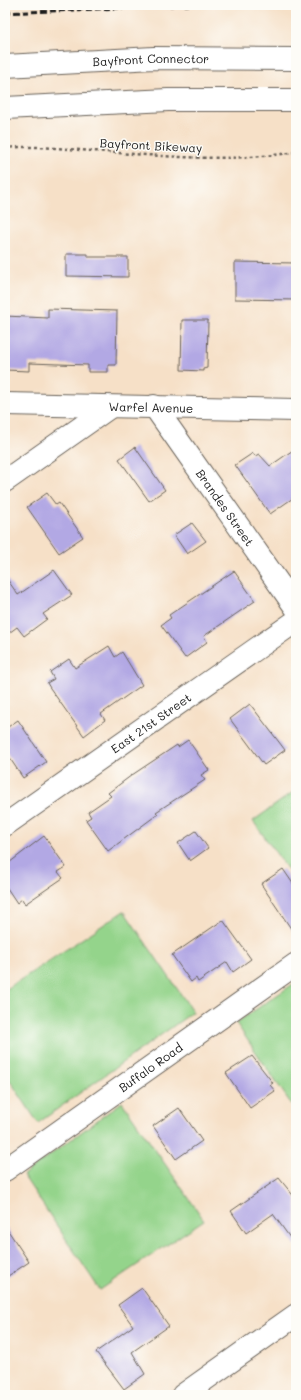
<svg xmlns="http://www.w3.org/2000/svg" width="301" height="1400" viewBox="0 0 301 1400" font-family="Mali,sans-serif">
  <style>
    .green { fill: #94d48b; stroke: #587854 }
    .building { fill: #b2a8e4 }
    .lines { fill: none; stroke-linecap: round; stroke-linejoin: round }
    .minor-casing { stroke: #686158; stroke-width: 24 }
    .major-casing { stroke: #686158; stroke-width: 24 }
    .highway-casing { stroke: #686158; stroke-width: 24 }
    .path { stroke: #686158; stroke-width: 2.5; stroke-dasharray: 3 3; stroke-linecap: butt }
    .minor { stroke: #fff; stroke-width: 22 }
    .major { stroke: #fff; stroke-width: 22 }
    .highway { stroke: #fff; stroke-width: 22 }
    .rail { stroke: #1c1c1c; stroke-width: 3; stroke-dasharray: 6 3; stroke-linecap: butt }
    .labels { text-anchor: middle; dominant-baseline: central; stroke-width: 3; stroke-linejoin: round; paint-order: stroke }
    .street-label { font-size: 12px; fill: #1c1c1c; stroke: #fdfcf7 }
  </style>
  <rect width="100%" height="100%" fill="#fdfcf7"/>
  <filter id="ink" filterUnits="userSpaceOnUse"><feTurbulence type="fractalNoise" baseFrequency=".025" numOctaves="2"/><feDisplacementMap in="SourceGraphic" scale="8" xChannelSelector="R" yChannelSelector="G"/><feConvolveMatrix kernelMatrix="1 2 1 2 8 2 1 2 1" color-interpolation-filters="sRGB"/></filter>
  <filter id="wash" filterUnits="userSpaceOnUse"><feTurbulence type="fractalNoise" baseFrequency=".012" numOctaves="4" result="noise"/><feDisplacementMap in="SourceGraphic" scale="16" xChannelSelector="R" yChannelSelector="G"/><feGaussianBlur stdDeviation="0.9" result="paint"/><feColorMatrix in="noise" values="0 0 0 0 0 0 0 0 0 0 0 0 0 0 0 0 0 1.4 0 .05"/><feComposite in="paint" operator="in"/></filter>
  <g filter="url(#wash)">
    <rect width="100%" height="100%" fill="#f6e0c7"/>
    <g class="green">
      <path d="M 296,790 L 296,881 L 253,821 Z"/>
      <path d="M 124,911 L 193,1012 L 38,1123 L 5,1073 L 5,990 Z"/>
      <path d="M 296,982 L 296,1111 L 236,1023 Z"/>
      <path d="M 122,1102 L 204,1220 L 100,1290 L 23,1175 Z"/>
    </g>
    <g id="blocks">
      <g class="building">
        <path d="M 66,254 L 88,254 L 88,257 L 128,257 L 128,277 L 66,276 Z"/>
        <path d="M 235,262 L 296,263 L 296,300 L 235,299 Z"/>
        <path d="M 48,309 L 117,311 L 116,365 L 108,365 L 108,372 L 88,372 L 88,365 L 29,363 L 29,371 L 5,370 L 5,316 L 48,318 Z"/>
        <path d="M 182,320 L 208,320 L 207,368 L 203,369 L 203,371 L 181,370 Z"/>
        <path d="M 135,447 L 165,490 L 149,501 L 119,459 Z"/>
        <path d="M 296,448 L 296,496 L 270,514 L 235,465 L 253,453 L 255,456 L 259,454 L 270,466 Z"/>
        <path d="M 47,493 L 56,505 L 59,503 L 83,537 L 59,553 L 27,507 Z"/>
        <path d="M 192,523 L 206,541 L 187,554 L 174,535 Z"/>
        <path d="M 54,570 L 72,595 L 43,614 L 47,619 L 24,636 L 17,627 L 5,636 L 5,576 L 18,595 Z"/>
        <path d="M 234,571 L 255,601 L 204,636 L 207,642 L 185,658 L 161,625 L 171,618 L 169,615 Z"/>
        <path d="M 109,646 L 115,657 L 122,652 L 142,685 L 101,714 L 105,720 L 84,736 L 50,688 L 47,683 L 54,679 L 50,672 L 69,659 L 75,668 Z"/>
        <path d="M 250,704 L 285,750 L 264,765 L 230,719 Z"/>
        <path d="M 18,720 L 46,762 L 23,778 L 5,751 L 5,729 Z"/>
        <path d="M 188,740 L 209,770 L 201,775 L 205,780 L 156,812 L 158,814 L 108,851 L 86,820 L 91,817 L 88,812 L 111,796 L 108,793 L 132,775 L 177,745 L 178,747 Z"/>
        <path d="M 196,831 L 208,848 L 190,861 L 178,843 Z"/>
        <path d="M 44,836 L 66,867 L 58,872 L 63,878 L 25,904 L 22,899 L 17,903 L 5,885 L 5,866 Z"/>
        <path d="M 283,869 L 296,888 L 296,936 L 261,884 Z"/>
        <path d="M 223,920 L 251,959 L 233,972 L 227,962 L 198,982 L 196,978 L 191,982 L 172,955 Z"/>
        <path d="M 252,1056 L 273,1083 L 270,1085 L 275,1091 L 250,1108 L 226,1073 Z"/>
        <path d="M 179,1108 L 202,1141 L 176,1159 L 153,1126 Z"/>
        <path d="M 279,1178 L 296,1199 L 296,1246 L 273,1214 L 246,1233 L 231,1211 Z"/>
        <path d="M 5,1226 L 29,1262 L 5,1278 Z"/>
        <path d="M 142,1288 L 169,1326 L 132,1352 L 145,1374 L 124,1389 L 96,1352 L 133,1326 L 118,1305 Z"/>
      </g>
    </g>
  </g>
  <g filter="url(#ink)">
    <use href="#blocks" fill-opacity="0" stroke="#686158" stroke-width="1"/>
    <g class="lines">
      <defs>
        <g id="minor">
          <path id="s1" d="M 5,404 L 296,410"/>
          <path id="s2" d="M 154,406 L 296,608"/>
          <path d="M 5,481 L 110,407"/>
          <path id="s3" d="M 5,825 L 296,621"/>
          <path d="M 183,1395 L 296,1315"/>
        </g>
        <g id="major">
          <path id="s4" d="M 5,1170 L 296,964"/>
        </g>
        <g id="highway">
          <path id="s5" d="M 5,66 L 154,58 L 296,59"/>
          <path d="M 5,108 L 168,100 L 296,100"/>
        </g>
      </defs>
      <use href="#minor" class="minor-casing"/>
      <use href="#major" class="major-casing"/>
      <use href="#highway" class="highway-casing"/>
      <path class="path" d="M 5,148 C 34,145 64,149 93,151 C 161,156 229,163 296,152"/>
      <use href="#minor" class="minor"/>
      <use href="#major" class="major"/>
      <use href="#highway" class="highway"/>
      <path class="rail" d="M 5,13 L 189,5"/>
    </g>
  </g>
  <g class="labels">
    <g class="street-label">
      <text stroke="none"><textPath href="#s5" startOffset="146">Bayfront Connector</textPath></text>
      <text transform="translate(151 145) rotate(3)">Bayfront Bikeway</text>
      <text stroke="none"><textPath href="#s1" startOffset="146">Warfel Avenue</textPath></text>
      <text stroke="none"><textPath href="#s2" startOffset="124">Brandes Street</textPath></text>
      <text stroke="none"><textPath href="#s3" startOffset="178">East 21st Street</textPath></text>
      <text stroke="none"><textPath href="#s4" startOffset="178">Buffalo Road</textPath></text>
    </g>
  </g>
  <rect width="301" height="1400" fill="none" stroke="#fdfcf7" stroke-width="20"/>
</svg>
